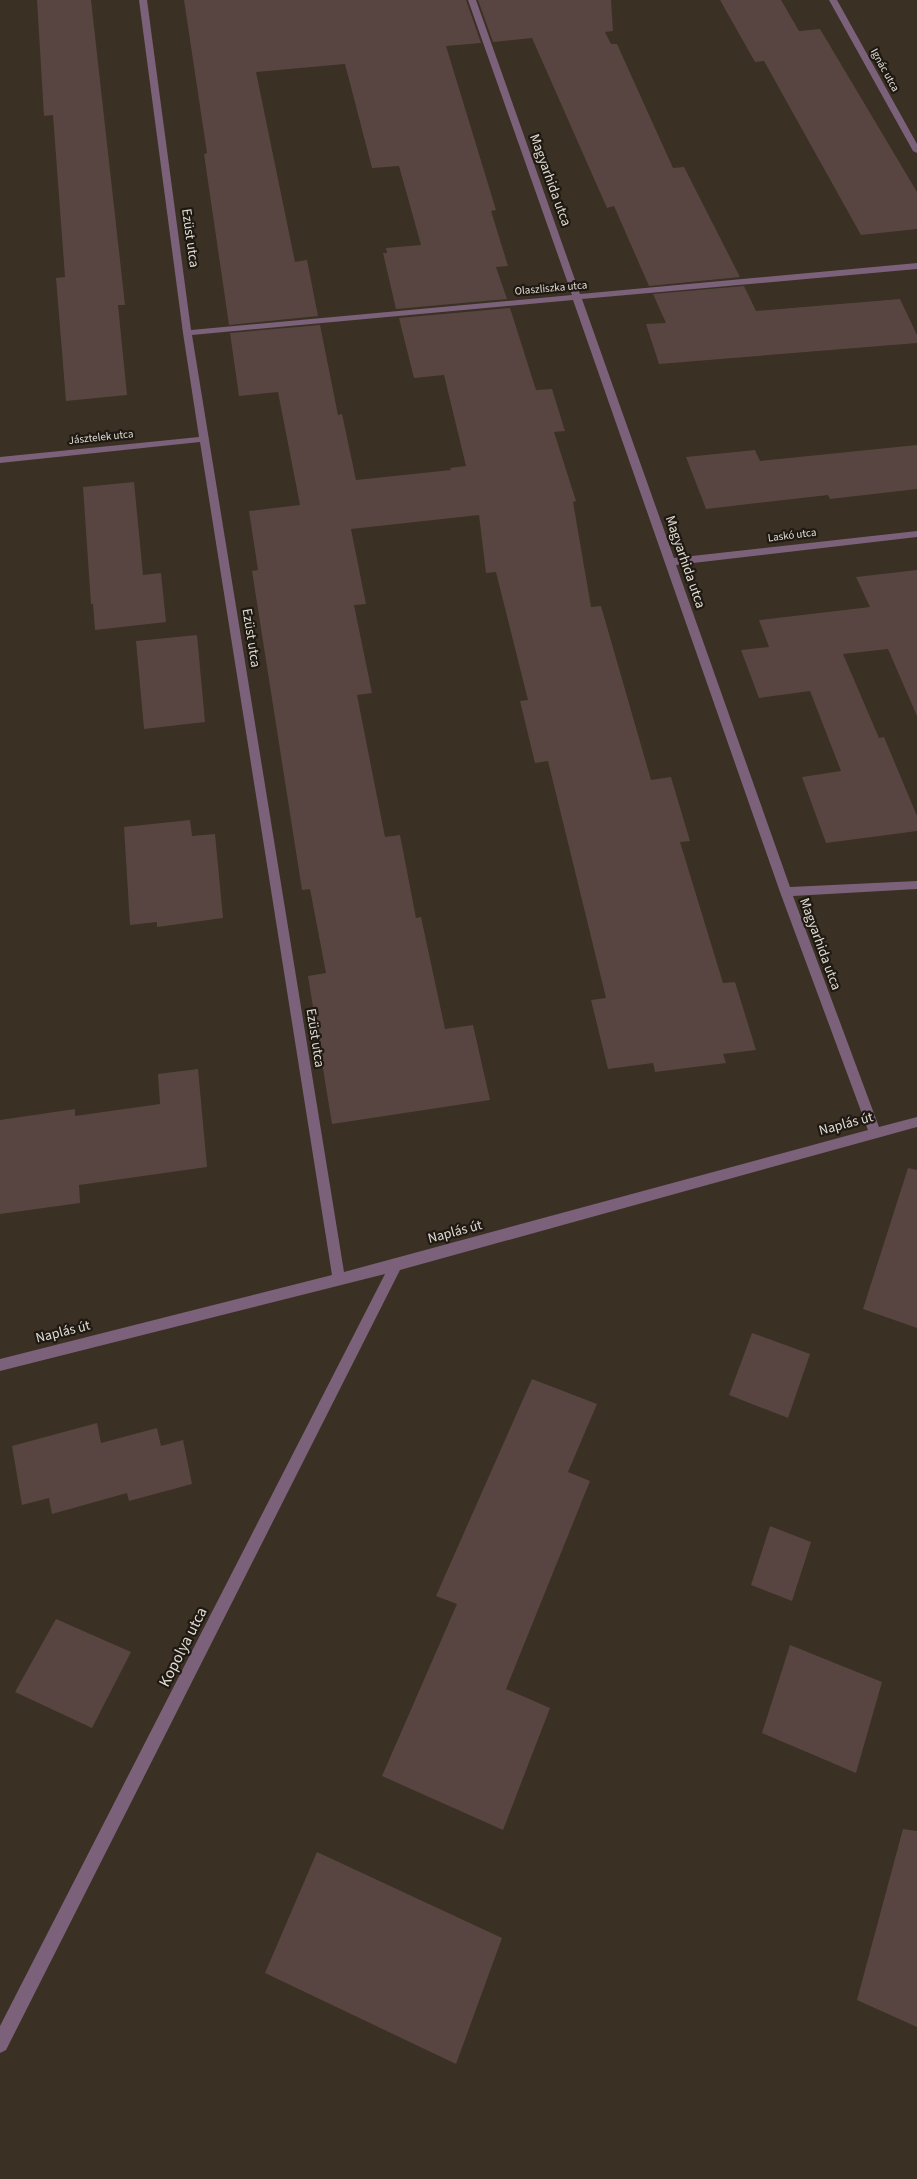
<svg xmlns="http://www.w3.org/2000/svg" width="917" height="2179" viewBox="0 0 917 2179" font-family="'Source Sans 3',sans-serif">
  <style>
    .building { fill: #584541 }
    .lines { fill: none; stroke-linecap: round; stroke-linejoin: round }
    .minor { fill: #7c617a; fill-rule: evenodd }
    .labels { text-anchor: middle; dominant-baseline: central; stroke-width: 4.5; stroke-linejoin: round; paint-order: stroke }
    .far-street-label { font-size: 11px; fill: #e2dbd2; stroke: #1e1913 }
    .street-label { font-size: 14px; fill: #e2dbd2; stroke: #1e1913 }
    .near-street-label { font-size: 16px; fill: #e2dbd2; stroke: #1e1913 }
  </style>
  <rect width="100%" height="100%" fill="#3a3023"/>
  <g class="building">
    <path d="M 37,0 L 91,0 L 125,305 L 118,305 L 127,395 L 66,401 L 56,278 L 65,277 L 53,115 L 44,116 Z"/>
    <path d="M 184,0 L 466,0 L 481,43 L 446,46 L 496,210 L 491,211 L 508,266 L 496,267 L 507,299 L 396,309 L 383,253 L 387,253 L 386,248 L 421,245 L 399,166 L 372,168 L 345,64 L 256,72 L 295,262 L 307,260 L 318,316 L 229,325 L 204,154 L 207,153 Z"/>
    <path d="M 478,0 L 611,0 L 613,31 L 605,32 L 611,44 L 617,44 L 673,168 L 684,167 L 740,277 L 649,286 L 614,206 L 607,208 L 532,38 L 493,42 Z"/>
    <path d="M 720,0 L 781,0 L 799,31 L 820,29 L 917,192 L 917,229 L 861,235 L 764,61 L 755,62 Z"/>
    <path d="M 744,286 L 756,311 L 900,299 L 917,335 L 917,343 L 659,364 L 646,324 L 666,323 L 653,294 Z"/>
    <path d="M 510,308 L 536,390 L 552,389 L 565,431 L 554,432 L 576,501 L 573,502 L 591,607 L 601,606 L 651,780 L 671,777 L 690,841 L 680,842 L 723,983 L 735,982 L 756,1050 L 723,1054 L 726,1063 L 655,1072 L 653,1063 L 608,1069 L 591,1000 L 606,998 L 548,761 L 535,763 L 520,701 L 528,700 L 496,572 L 486,573 L 479,515 L 351,529 L 366,604 L 354,605 L 372,693 L 357,695 L 385,837 L 400,835 L 416,918 L 421,917 L 445,1029 L 473,1025 L 490,1100 L 332,1124 L 308,976 L 326,973 L 310,889 L 302,890 L 252,571 L 258,570 L 249,511 L 300,505 L 278,392 L 239,396 L 230,333 L 320,325 L 338,415 L 342,414 L 356,480 L 451,470 L 450,468 L 466,466 L 444,375 L 414,378 L 399,318 Z"/>
    <path d="M 917,445 L 917,489 L 830,499 L 828,495 L 706,509 L 686,457 L 755,450 L 760,461 Z"/>
    <path d="M 134,482 L 143,575 L 161,573 L 166,622 L 95,630 L 93,604 L 91,604 L 83,487 Z"/>
    <path d="M 917,570 L 917,716 L 888,649 L 843,654 L 879,738 L 884,737 L 917,816 L 917,831 L 826,843 L 802,777 L 841,771 L 810,691 L 759,698 L 741,650 L 769,647 L 759,620 L 870,607 L 856,577 Z"/>
    <path d="M 197,635 L 205,722 L 144,729 L 136,641 Z"/>
    <path d="M 190,820 L 192,836 L 215,834 L 223,918 L 157,927 L 157,922 L 130,925 L 124,827 Z"/>
    <path d="M 198,1069 L 207,1167 L 79,1185 L 80,1203 L 0,1214 L 0,1120 L 75,1109 L 75,1116 L 160,1104 L 158,1074 Z"/>
    <path d="M 908,1168 L 917,1170 L 917,1328 L 863,1309 Z"/>
    <path d="M 752,1333 L 810,1354 L 788,1418 L 729,1395 Z"/>
    <path d="M 532,1379 L 597,1404 L 568,1472 L 590,1481 L 506,1689 L 550,1708 L 503,1830 L 382,1776 L 457,1604 L 436,1596 Z"/>
    <path d="M 97,1423 L 101,1443 L 157,1428 L 161,1446 L 183,1440 L 192,1484 L 129,1501 L 127,1493 L 52,1514 L 49,1498 L 22,1505 L 12,1446 Z"/>
    <path d="M 770,1526 L 811,1542 L 792,1601 L 751,1585 Z"/>
    <path d="M 56,1619 L 131,1652 L 92,1728 L 15,1692 Z"/>
    <path d="M 790,1645 L 882,1682 L 856,1773 L 762,1733 Z"/>
    <path d="M 903,1829 L 917,1831 L 917,2027 L 857,2000 Z"/>
    <path d="M 317,1852 L 502,1938 L 456,2064 L 265,1973 Z"/>
  </g>
  <g class="lines">
    <g class="minor">
      <path d="M 139,0 L 147,0 L 191,330 L 572,295 L 468,0 L 476,0 L 580,294 L 917,263 L 917,269 L 582,299 L 674,558 L 917,531 L 917,537 L 676,565 L 790,887 L 917,881 L 917,889 L 793,896 L 879,1127 L 917,1117 L 917,1127 L 400,1270 L 6,2050 L 0,2053 L 0,2026 L 385,1274 L 0,1371 L 0,1359 L 332,1275 L 200,442 L 0,463 L 0,457 L 199,437 L 183,333 ZM 573,300 L 780,892 L 868,1130 L 344,1272 L 192,335 Z"/>
      <path d="M 829,0 L 837,0 L 917,144 L 917,153 L 913,151 Z"/>
    </g>
  </g>
  <g class="labels">
    <g class="far-street-label">
      <text transform="translate(885 70) rotate(61)">Ignác utca</text>
      <text transform="translate(551 288) rotate(-5)">Olaszliszka utca</text>
      <text transform="translate(101 437) rotate(-6)">Jásztelek utca</text>
      <text transform="translate(792 535) rotate(-7)">Laskó utca</text>
    </g>
    <g class="street-label">
      <text transform="translate(550 180) rotate(70)">Magyarhida utca</text>
      <text transform="translate(190 238) rotate(82)">Ezüst utca</text>
      <text transform="translate(685 562) rotate(71)">Magyarhida utca</text>
      <text transform="translate(251 638) rotate(81)">Ezüst utca</text>
      <text transform="translate(820 944) rotate(70)">Magyarhida utca</text>
      <text transform="translate(315 1038) rotate(81)">Ezüst utca</text>
      <text transform="translate(846 1124) rotate(-15)">Naplás út</text>
      <text transform="translate(455 1232) rotate(-15)">Naplás út</text>
      <text transform="translate(63 1332) rotate(-14)">Naplás út</text>
    </g>
    <g class="near-street-label">
      <text transform="translate(183 1647) rotate(-63)">Kopolya utca</text>
    </g>
  </g>
</svg>
